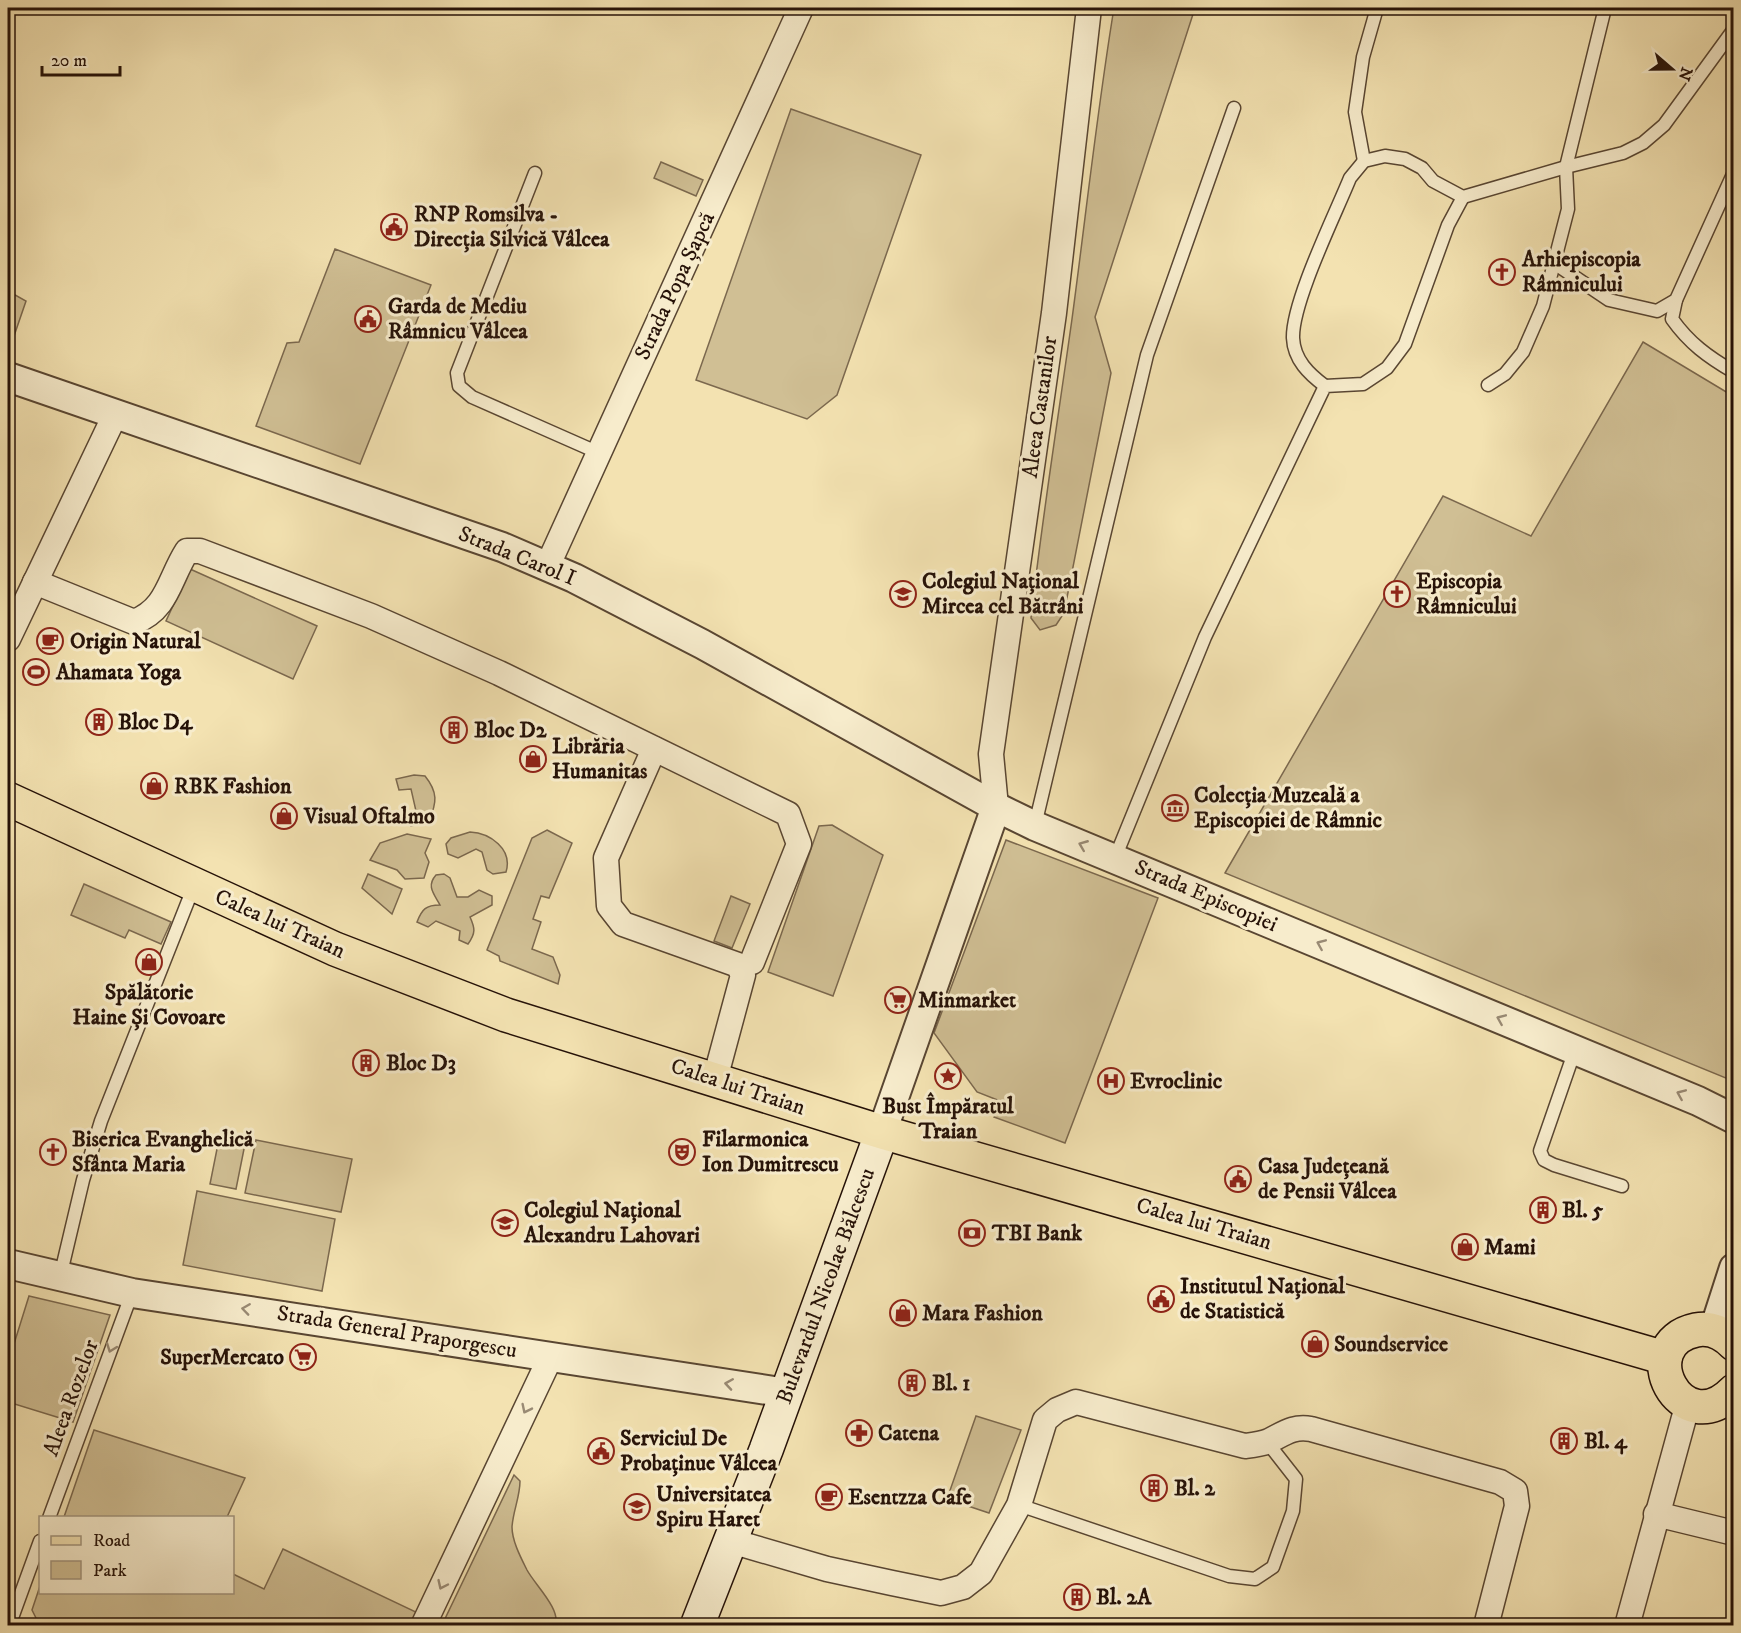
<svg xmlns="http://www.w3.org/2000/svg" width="1741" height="1633" viewBox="0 0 1741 1633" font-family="'IM FELL DW Pica',serif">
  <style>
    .green { fill: #d0bf94; stroke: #7b684e; stroke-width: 1.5 }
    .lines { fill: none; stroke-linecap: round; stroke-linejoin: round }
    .service-casing { stroke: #594632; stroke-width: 15 }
    .minor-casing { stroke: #594632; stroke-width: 27 }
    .tertiary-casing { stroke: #594632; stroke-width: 32 }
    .secondary-casing { stroke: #261208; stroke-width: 36 }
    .primary-casing { stroke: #261208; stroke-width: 36 }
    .service { stroke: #f7eccc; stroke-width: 12 }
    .minor { stroke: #f7eccc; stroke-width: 24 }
    .tertiary { stroke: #f7eccc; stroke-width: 28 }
    .secondary { stroke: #f7eccc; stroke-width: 33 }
    .primary { stroke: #f3e2b1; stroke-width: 33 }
    .oneway { stroke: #998a74 }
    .labels { text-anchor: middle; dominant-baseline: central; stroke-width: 6; stroke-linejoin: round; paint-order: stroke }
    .poi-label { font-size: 22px; font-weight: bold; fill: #261208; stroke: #f7eccc; text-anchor: start }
    .street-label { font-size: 22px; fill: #261208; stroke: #f7eccc }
  </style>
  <rect width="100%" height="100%" fill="#f3e2b1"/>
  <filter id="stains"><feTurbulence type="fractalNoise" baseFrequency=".00333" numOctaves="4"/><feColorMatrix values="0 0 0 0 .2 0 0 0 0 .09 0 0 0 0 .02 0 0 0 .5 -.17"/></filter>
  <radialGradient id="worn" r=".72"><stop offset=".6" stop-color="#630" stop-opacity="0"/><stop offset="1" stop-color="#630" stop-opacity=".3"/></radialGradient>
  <g class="green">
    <path d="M 1114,8 L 1195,8 L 1095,317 L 1111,373 L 1064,613 L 1056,625 L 1040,630 L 1031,618 C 1042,518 1058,419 1072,319 C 1086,215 1097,111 1114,8 Z"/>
    <path d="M 791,109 L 921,155 L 837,395 L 807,419 L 696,380 Z"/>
    <path d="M 661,162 L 703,180 L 696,196 L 654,178 Z"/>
    <path d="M 335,249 L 431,285 L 360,464 L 256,426 L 287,343 L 299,342 Z"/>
    <path d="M 8,291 L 26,301 L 14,336 L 8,334 Z"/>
    <path d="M 1643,342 L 1733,396 L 1733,1081 L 1225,873 L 1443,496 L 1531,536 Z"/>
    <path d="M 190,569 L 317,626 L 293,679 L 166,621 Z"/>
    <path d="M 414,775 L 425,776 C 438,792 437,803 429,820 L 411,826 L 407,815 L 416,811 L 411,789 L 399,790 L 396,779 Z"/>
    <path d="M 832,825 L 883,855 L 833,996 L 768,972 L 819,826 Z"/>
    <path d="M 547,830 L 572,843 L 549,898 L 541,896 L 533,919 L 541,922 L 532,949 L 553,957 L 560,975 L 558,984 L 500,961 L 499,956 L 487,950 L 532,838 Z"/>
    <path d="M 470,832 C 490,833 513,849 506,872 L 493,874 L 487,870 L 482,852 L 476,849 L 458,858 L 448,854 L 446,844 L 451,838 Z"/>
    <path d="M 407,834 L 431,839 L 425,853 L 429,862 L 424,878 L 405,879 L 397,870 L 370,860 L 380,843 Z"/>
    <path d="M 1006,840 L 1158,898 L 1065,1143 L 994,1117 L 1000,1101 L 977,1092 L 934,1033 Z"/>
    <path d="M 368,874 L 402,889 L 392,914 L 362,888 Z"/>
    <path d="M 444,874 L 450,878 L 457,897 L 468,897 L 479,890 L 492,896 L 492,905 L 470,917 C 475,928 476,933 468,944 L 459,940 L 460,931 L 436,921 L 428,927 L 417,922 C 422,909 426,905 440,905 C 434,894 426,886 436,875 Z"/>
    <path d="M 84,884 L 171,922 L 161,944 L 129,930 L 125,938 L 71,915 Z"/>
    <path d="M 731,896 L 750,904 L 732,948 L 714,941 Z"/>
    <path d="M 220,1134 L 246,1139 L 236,1189 L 210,1184 Z"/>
    <path d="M 256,1140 L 352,1159 L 341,1212 L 245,1193 Z"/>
    <path d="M 197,1191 L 335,1219 L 322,1291 L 183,1265 Z"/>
    <path d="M 29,1296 L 110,1315 L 73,1422 L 8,1402 L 8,1363 Z"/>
    <path d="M 976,1416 L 1021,1430 L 989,1513 L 947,1499 Z"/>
    <path d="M 94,1430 L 245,1478 L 227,1517 L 64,1517 Z"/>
    <path d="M 514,1475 L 520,1481 C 520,1497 513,1511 512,1527 C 512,1541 521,1558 527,1570 C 535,1585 562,1610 555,1626 L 442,1625 Z"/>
    <path d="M 283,1549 L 418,1613 L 412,1626 L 40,1626 L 32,1610 L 40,1586 L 40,1592 L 232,1592 L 233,1574 L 264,1589 Z"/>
  </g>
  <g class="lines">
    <defs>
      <g id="service">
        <path d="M 1364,161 L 1355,112 L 1363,57 L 1377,8"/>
        <path d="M 535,173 L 457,373 L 459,386 L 472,397 L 599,453"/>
        <path d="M 1554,263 L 1609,300 L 1657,311 L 1676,300 L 1734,172"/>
        <path d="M 1676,300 L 1672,319 C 1689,343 1708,357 1734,372"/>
        <path d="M 1488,385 L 1505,374 L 1523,352 L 1543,306 L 1568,209 L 1566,167 L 1605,8"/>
        <path d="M 1325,386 C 1309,374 1294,360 1293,338 C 1292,302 1335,215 1350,178 L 1364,161 L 1385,156 L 1405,159 L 1422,168 L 1433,181 L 1463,197 L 1566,167 L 1623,153 L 1643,143 L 1664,125 L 1734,29"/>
        <path d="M 1035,825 L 1147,355 L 1234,108"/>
        <path d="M 1115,858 L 1205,637 L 1325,386 L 1363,384 L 1387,368 L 1405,344 L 1448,225 L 1463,197"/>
        <path d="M 1575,1050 L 1540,1151 L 1544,1160 L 1554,1165 L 1622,1186"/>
        <path d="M 60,1277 L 83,1180 L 101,1121 L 194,886"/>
        <path d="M 1019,1505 L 1229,1576 L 1255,1579 L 1273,1567 L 1293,1511 L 1296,1479 L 1267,1442"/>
        <path d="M 49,1518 L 132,1293"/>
        <path d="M 12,1626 L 12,1618 L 40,1541"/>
      </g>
      <g id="minor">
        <path d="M 548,565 L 801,8"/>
        <path d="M 35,582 L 134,622 C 168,609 169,579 187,551 L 200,551 L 371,616 L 499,673 L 788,814 L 799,844 L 752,962"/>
        <path d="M 8,639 L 115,415"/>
        <path d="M 654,749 L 606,858 L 609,906 L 623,924 L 738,965 L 743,975 L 715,1079"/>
        <path d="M 996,807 L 991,754 L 1054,313 L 1089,8"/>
        <path d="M 1656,1514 L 1734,1533"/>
        <path d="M 731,1541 L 827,1569 L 892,1583 L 941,1593 L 963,1587 L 981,1573 L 1019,1505 L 1045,1420 L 1057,1410 L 1076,1402 L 1245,1446 C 1253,1445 1262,1444 1269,1441 C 1285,1433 1293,1426 1311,1429 L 1500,1482 L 1515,1491 L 1517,1506 L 1486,1626"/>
        <path d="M 423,1626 L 551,1356"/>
        <path d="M 1627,1626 L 1688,1403"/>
      </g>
      <g id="tertiary">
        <path d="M 8,377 L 502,547 L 574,578 L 702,644 L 996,807 L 1035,826 L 1698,1101 L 1734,1119"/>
        <path d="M 882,1132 L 996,807"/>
        <path d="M 8,1264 L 132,1293 L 787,1393"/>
        <path d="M 1714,1330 L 1734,1268"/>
      </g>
      <path id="secondary" d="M 697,1626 L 766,1450 L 882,1132"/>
      <g id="primary">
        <path d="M 8,799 L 335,949 L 506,1015 L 882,1132 L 1665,1358"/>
        <path d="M 1734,1344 C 1723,1333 1711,1327 1696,1330 C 1630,1344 1681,1445 1734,1391"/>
      </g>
    </defs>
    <use href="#service" class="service-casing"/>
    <use href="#minor" class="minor-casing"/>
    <use href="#tertiary" class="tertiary-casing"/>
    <use href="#secondary" class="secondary-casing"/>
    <use href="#primary" class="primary-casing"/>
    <use href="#service" class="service"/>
    <use href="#minor" class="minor"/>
    <use href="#tertiary" class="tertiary"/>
    <use href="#secondary" class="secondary"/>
    <use href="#primary" class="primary"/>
  </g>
  <defs><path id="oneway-chevron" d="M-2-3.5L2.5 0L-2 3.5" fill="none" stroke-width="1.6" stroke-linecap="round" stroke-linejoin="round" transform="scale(1.5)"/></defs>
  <g class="oneway">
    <use href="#oneway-chevron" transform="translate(1083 845) rotate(-158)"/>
    <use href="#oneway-chevron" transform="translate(1321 944) rotate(-157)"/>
    <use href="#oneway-chevron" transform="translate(1501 1019) rotate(-157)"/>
    <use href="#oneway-chevron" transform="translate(1681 1094) rotate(-157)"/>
    <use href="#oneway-chevron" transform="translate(246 1309) rotate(-172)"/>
    <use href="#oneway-chevron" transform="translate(111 1348) rotate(110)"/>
    <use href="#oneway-chevron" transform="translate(729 1384) rotate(-171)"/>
    <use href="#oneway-chevron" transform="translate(526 1409) rotate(116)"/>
    <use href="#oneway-chevron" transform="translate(442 1585) rotate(115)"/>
  </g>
  <defs>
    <symbol id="civic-ring" viewBox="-11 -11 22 22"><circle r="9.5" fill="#f7eccc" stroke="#8f2418" stroke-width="1.5"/><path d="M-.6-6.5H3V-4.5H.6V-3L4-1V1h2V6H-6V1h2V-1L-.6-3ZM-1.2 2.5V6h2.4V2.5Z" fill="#8f2418"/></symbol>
    <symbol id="church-ring" viewBox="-11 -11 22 22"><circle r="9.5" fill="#f7eccc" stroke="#8f2418" stroke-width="1.5"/><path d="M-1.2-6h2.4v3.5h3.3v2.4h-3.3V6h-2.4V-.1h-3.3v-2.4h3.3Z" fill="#8f2418"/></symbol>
    <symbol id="school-ring" viewBox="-11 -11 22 22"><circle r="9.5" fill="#f7eccc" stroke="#8f2418" stroke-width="1.5"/><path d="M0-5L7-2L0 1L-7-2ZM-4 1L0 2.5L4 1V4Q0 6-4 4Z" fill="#8f2418"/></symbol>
    <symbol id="cafe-ring" viewBox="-11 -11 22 22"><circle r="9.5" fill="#f7eccc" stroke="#8f2418" stroke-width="1.5"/><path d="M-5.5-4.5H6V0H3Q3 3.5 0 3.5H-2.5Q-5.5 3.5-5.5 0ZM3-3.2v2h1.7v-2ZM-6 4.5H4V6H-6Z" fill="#8f2418"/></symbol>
    <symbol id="stadium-ring" viewBox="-11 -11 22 22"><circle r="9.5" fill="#f7eccc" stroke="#8f2418" stroke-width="1.5"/><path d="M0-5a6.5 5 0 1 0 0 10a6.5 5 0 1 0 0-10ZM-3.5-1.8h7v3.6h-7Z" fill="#8f2418"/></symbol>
    <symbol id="building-ring" viewBox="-11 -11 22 22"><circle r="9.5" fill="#f7eccc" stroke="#8f2418" stroke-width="1.5"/><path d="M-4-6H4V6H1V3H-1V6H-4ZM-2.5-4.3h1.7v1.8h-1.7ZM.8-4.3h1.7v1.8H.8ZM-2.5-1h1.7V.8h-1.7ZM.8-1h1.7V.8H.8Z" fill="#8f2418"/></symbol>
    <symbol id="shop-ring" viewBox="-11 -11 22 22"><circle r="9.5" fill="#f7eccc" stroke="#8f2418" stroke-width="1.5"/><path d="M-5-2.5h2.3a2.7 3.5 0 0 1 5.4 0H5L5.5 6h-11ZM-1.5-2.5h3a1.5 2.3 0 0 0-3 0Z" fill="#8f2418"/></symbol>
    <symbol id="museum-ring" viewBox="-11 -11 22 22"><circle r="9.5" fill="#f7eccc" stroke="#8f2418" stroke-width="1.5"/><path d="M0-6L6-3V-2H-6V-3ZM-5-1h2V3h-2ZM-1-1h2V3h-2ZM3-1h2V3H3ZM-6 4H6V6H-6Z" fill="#8f2418"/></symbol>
    <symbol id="supermarket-ring" viewBox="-11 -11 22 22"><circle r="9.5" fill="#f7eccc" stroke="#8f2418" stroke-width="1.5"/><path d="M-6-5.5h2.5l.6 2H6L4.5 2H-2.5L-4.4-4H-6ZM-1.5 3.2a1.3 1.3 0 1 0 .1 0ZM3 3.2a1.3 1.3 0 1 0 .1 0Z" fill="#8f2418"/></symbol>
    <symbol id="sight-ring" viewBox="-11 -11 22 22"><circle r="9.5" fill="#f7eccc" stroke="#8f2418" stroke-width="1.5"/><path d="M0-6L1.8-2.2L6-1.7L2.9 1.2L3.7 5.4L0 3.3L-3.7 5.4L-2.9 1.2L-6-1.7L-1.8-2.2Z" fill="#8f2418"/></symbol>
    <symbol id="hospital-ring" viewBox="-11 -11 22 22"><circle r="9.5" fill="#f7eccc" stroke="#8f2418" stroke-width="1.5"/><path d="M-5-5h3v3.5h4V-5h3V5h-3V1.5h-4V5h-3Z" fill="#8f2418"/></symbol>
    <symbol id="theatre-ring" viewBox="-11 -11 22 22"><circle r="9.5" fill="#f7eccc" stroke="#8f2418" stroke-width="1.5"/><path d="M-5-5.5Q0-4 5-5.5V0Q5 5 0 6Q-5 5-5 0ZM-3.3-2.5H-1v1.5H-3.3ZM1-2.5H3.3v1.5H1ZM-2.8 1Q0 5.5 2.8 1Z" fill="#8f2418"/></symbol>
    <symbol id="bank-ring" viewBox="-11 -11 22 22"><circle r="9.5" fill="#f7eccc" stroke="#8f2418" stroke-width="1.5"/><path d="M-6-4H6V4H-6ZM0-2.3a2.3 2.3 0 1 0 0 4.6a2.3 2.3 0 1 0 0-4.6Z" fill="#8f2418"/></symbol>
    <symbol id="pharmacy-ring" viewBox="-11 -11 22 22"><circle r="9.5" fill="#f7eccc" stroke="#8f2418" stroke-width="1.5"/><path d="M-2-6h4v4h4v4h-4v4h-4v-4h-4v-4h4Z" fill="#8f2418"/></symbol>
  </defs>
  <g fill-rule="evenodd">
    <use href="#civic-ring" x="379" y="212" width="30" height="30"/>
    <use href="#church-ring" x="1487" y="257" width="30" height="30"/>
    <use href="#civic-ring" x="353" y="304" width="30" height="30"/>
    <use href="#school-ring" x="888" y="579" width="30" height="30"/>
    <use href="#church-ring" x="1382" y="579" width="30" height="30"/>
    <use href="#cafe-ring" x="35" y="626" width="30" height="30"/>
    <use href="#stadium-ring" x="21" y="657" width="30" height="30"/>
    <use href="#building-ring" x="84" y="707" width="30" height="30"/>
    <use href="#building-ring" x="439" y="715" width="30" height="30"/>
    <use href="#shop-ring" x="518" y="744" width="30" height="30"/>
    <use href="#shop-ring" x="139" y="771" width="30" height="30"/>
    <use href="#museum-ring" x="1160" y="793" width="30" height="30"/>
    <use href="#shop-ring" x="269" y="801" width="30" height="30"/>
    <use href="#shop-ring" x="134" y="947" width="30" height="30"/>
    <use href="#supermarket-ring" x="883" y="985" width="30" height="30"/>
    <use href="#building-ring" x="351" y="1048" width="30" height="30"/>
    <use href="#sight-ring" x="933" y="1061" width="30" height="30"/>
    <use href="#hospital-ring" x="1096" y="1066" width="30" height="30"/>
    <use href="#church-ring" x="38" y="1137" width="30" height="30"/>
    <use href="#theatre-ring" x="667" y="1137" width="30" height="30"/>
    <use href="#civic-ring" x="1223" y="1164" width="30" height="30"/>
    <use href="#building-ring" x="1528" y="1195" width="30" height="30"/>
    <use href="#school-ring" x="490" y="1208" width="30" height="30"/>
    <use href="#bank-ring" x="957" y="1218" width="30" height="30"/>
    <use href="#shop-ring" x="1450" y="1232" width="30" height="30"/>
    <use href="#civic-ring" x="1146" y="1284" width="30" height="30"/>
    <use href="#shop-ring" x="888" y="1298" width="30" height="30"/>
    <use href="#shop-ring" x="1300" y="1329" width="30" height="30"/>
    <use href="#supermarket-ring" x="288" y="1342" width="30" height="30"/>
    <use href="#building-ring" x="897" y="1368" width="30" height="30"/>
    <use href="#pharmacy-ring" x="844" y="1418" width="30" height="30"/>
    <use href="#building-ring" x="1549" y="1426" width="30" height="30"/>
    <use href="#civic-ring" x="586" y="1436" width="30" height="30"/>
    <use href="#building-ring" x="1139" y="1473" width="30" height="30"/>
    <use href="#cafe-ring" x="814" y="1482" width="30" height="30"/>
    <use href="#school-ring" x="622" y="1492" width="30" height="30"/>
    <use href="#building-ring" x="1062" y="1582" width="30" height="30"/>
  </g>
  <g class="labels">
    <g class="poi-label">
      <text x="414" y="214">RNP Romsilva -<tspan x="414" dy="25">Direcția Silvică Vâlcea</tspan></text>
      <text x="1522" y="259">Arhiepiscopia<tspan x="1522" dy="25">Râmnicului</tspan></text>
      <text x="388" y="306">Garda de Mediu<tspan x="388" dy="25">Râmnicu Vâlcea</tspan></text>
      <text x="922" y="581">Colegiul Național<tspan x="922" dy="25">Mircea cel Bătrâni</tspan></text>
      <text x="1416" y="581">Episcopia<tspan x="1416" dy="25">Râmnicului</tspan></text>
      <text x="70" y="641">Origin Natural</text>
      <text x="56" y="672">Ahamata Yoga</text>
      <text x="118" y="722">Bloc D4</text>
      <text x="474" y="730">Bloc D2</text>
      <text x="552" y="746">Librăria<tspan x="552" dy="25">Humanitas</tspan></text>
      <text x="174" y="786">RBK Fashion</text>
      <text x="1194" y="795">Colecția Muzeală a<tspan x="1194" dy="25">Episcopiei de Râmnic</tspan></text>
      <text x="304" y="816">Visual Oftalmo</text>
      <text x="149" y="992" text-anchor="middle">Spălătorie<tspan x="149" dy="25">Haine Și Covoare</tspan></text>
      <text x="918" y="1000">Minmarket</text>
      <text x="386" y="1063">Bloc D3</text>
      <text x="1130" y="1081">Evroclinic</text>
      <text x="948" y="1106" text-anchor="middle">Bust Împăratul<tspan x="948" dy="25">Traian</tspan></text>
      <text x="72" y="1139">Biserica Evanghelică<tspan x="72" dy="25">Sfânta Maria</tspan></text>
      <text x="702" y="1139">Filarmonica<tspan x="702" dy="25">Ion Dumitrescu</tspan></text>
      <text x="1258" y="1166">Casa Județeană<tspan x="1258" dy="25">de Pensii Vâlcea</tspan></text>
      <text x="524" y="1210">Colegiul Național<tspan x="524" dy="25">Alexandru Lahovari</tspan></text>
      <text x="1562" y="1210">Bl. 5</text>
      <text x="992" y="1233">TBI Bank</text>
      <text x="1484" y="1247">Mami</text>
      <text x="1180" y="1286">Institutul Național<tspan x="1180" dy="25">de Statistică</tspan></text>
      <text x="922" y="1313">Mara Fashion</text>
      <text x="1334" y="1344">Soundservice</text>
      <text x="284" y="1357" text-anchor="end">SuperMercato</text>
      <text x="932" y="1383">Bl. 1</text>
      <text x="878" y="1433">Catena</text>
      <text x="620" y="1438">Serviciul De<tspan x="620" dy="25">Probaținue Vâlcea</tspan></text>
      <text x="1584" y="1441">Bl. 4</text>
      <text x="1174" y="1488">Bl. 2</text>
      <text x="656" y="1494">Universitatea<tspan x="656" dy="25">Spiru Haret</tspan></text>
      <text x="848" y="1497">Esentzza Cafe</text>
      <text x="1096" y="1597">Bl. 2A</text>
    </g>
    <g class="street-label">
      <text transform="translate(675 286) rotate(-65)">Strada Popa Șapcă</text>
      <text transform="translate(1040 407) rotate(-82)">Aleea Castanilor</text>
      <text transform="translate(517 556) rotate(22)">Strada Carol I</text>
      <text transform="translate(1206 896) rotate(23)">Strada Episcopiei</text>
      <text transform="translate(280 924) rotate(24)">Calea lui Traian</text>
      <text transform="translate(738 1087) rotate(18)">Calea lui Traian</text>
      <text transform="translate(1204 1224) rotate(16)">Calea lui Traian</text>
      <text transform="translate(826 1286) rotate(-70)">Bulevardul Nicolae Bălcescu</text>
      <text transform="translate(397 1332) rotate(9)">Strada General Praporgescu</text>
      <text transform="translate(71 1398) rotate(-70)">Aleea Rozelor</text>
    </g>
  </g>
  <rect width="1741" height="1633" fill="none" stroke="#f3e2b1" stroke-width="30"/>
  <rect x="9" y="9" width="1723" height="1615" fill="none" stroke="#261208" stroke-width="3"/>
  <rect x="15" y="15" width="1711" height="1603" fill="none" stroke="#261208" stroke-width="1.5"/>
  <rect x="39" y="1516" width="195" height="78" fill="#f7eccc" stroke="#a3957e" stroke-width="1.5"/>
  <rect x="51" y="1536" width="30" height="9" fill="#f3e2b1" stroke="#a3957e" stroke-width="1.5"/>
  <text x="93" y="1546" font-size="18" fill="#261208">Road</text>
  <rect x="51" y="1561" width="30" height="18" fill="#d0bf94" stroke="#a3957e" stroke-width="1.5"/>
  <text x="93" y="1576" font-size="18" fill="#261208">Park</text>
  <g transform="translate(1672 69) rotate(110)" stroke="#f7eccc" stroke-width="4.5" paint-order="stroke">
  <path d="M0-4.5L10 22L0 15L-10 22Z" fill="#261208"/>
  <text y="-9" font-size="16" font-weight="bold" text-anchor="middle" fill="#261208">N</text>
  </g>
  <path d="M42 66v9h78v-9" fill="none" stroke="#261208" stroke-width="3"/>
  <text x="51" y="66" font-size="18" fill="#261208" stroke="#f7eccc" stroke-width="4.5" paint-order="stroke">20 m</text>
  <rect width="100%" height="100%" filter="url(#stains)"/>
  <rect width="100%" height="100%" fill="url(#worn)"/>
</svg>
